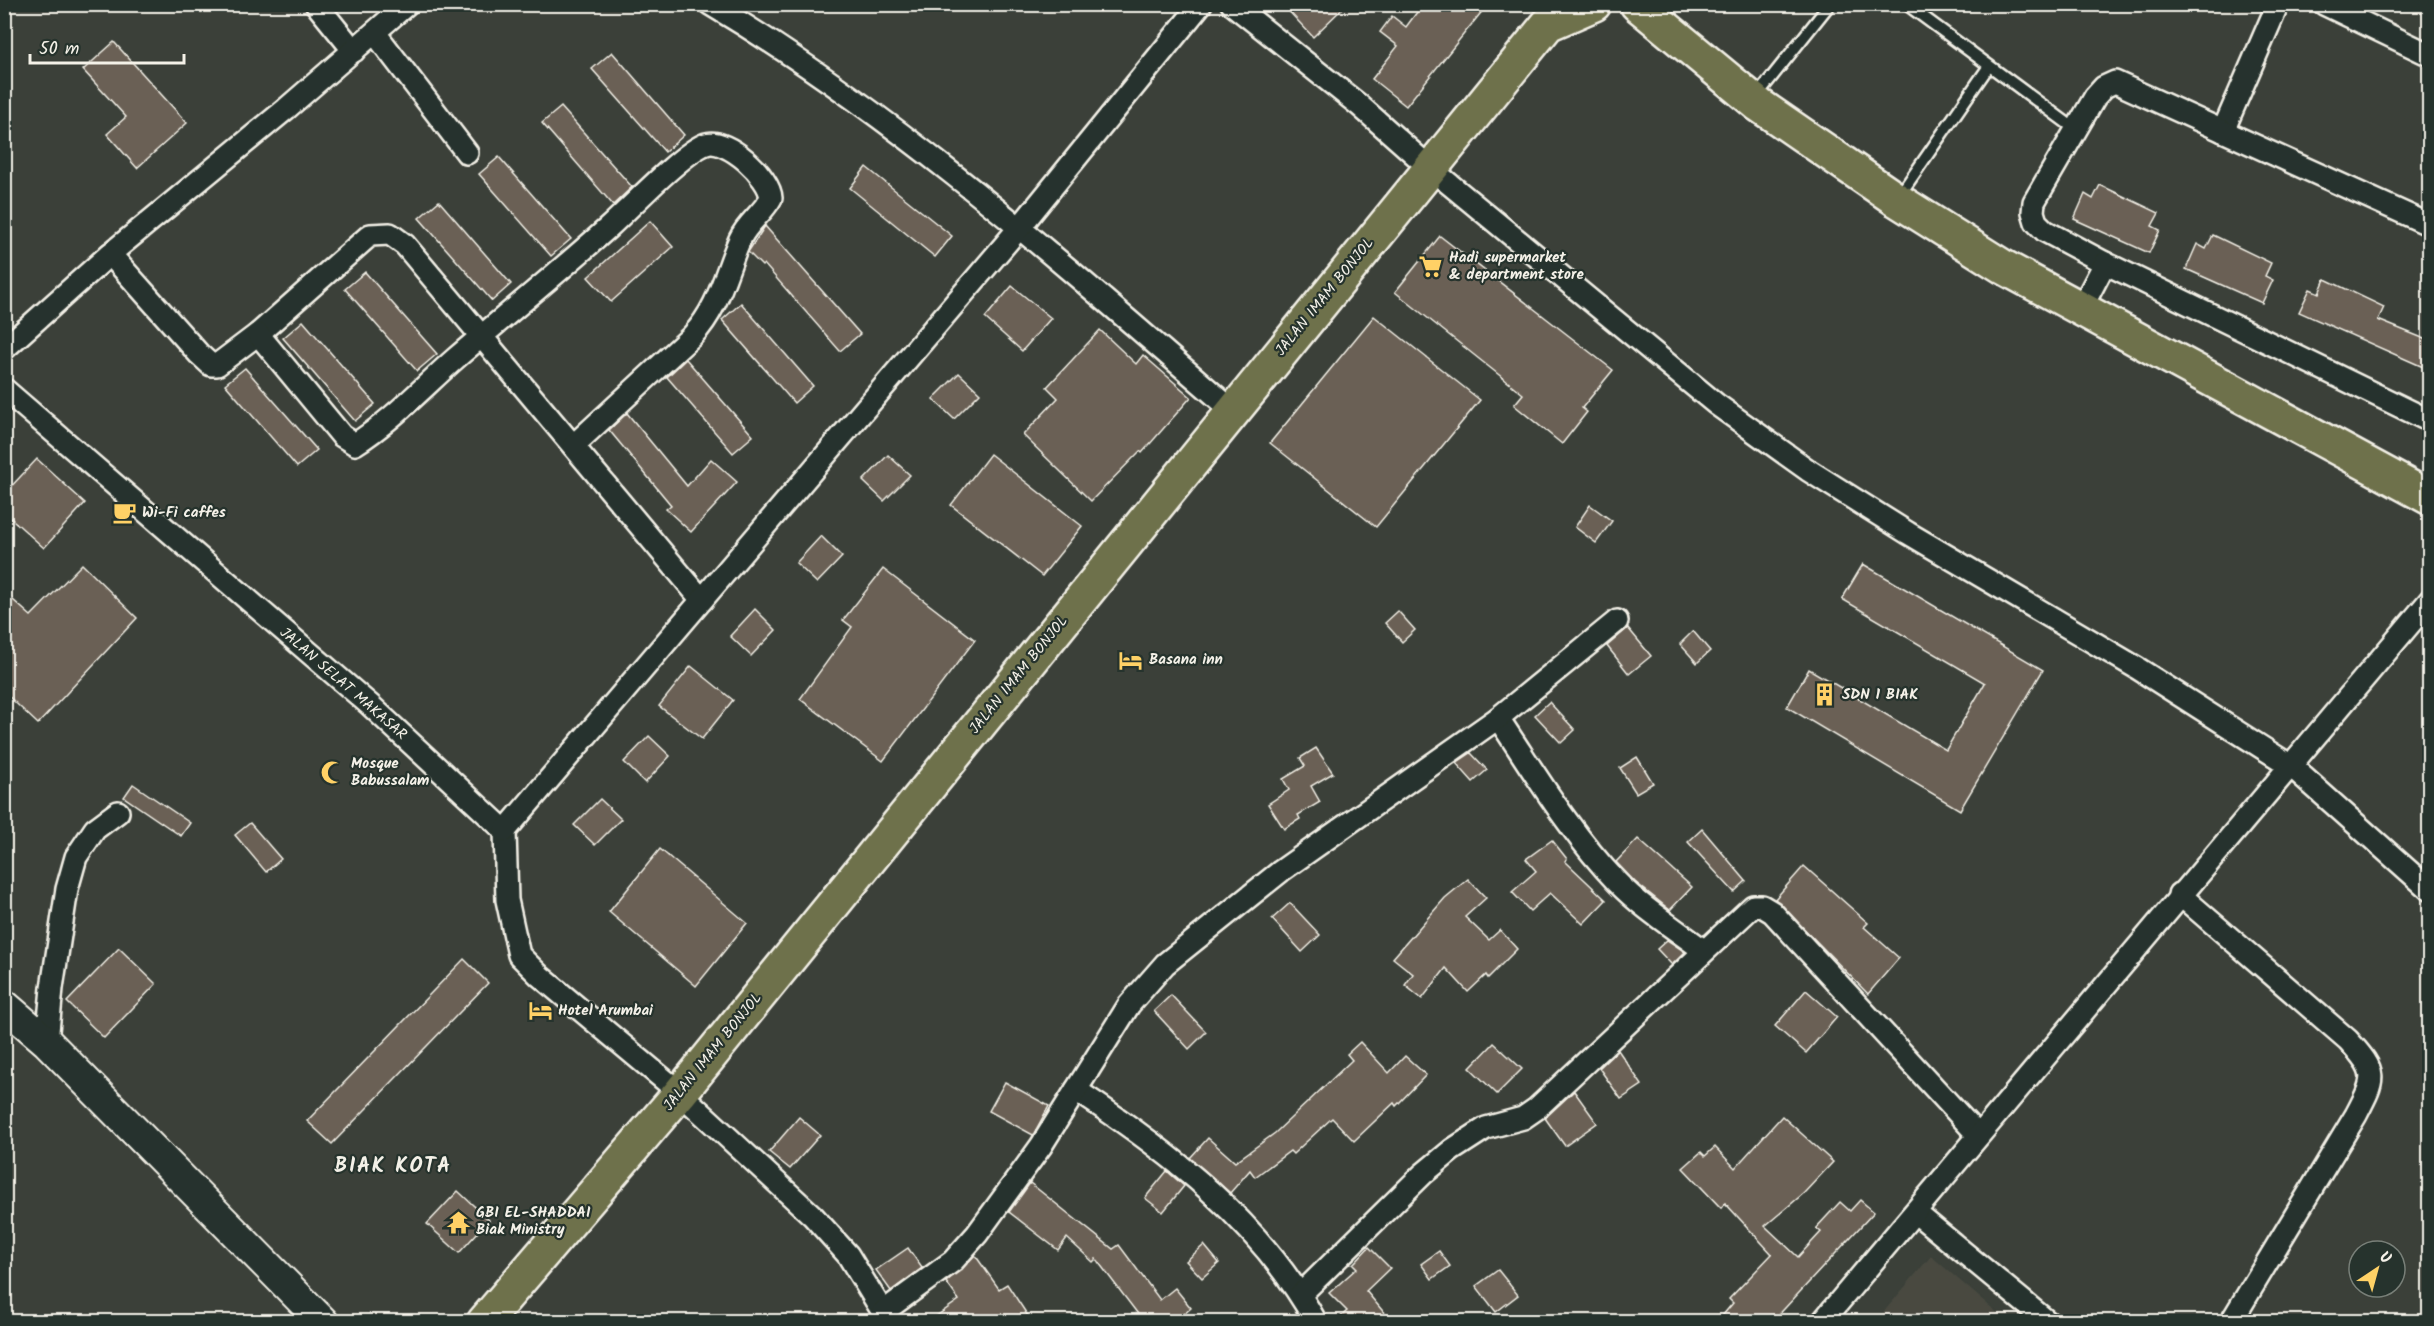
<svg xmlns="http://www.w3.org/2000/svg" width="2434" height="1326" viewBox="0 0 2434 1326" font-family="Kalam,sans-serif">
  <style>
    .built { fill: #494a41 }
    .building { fill: #6b6054; stroke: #f4f1e8; stroke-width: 1.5 }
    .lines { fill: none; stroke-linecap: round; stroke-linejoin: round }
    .service-casing { stroke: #f4f1e8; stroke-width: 15 }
    .minor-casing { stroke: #f4f1e8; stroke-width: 26 }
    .secondary-casing { stroke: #f4f1e8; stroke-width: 34 }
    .primary-casing { stroke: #f4f1e8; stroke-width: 38 }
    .service { stroke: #26332d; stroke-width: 10 }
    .minor { stroke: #26332d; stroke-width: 21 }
    .secondary { stroke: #26332d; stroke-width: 30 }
    .primary { stroke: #6e714b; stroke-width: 33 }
    .labels { text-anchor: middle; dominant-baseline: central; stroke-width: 4.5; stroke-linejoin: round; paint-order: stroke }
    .poi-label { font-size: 15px; font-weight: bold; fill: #f4f1e8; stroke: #26332d; text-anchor: start }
    .street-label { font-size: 15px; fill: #f4f1e8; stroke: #26332d }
    .district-label { font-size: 21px; font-weight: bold; letter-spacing: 1.5px; fill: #f4f1e8; stroke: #26332d }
  </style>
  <rect width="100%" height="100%" fill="#3b4039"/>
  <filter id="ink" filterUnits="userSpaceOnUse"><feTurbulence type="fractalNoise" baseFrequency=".0167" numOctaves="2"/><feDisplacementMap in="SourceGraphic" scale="12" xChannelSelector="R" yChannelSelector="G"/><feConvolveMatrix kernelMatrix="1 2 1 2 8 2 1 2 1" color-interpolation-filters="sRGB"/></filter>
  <g filter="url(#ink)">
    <path class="built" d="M 1931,1256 L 2007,1321 L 1876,1321 Z"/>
    <g class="building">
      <path d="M 1282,4 L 1347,4 L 1313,37 Z"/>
      <path d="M 1423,4 L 1488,4 L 1406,106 L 1372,79 L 1398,46 L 1380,32 L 1392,16 L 1406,27 Z"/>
      <path d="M 114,42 L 187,123 L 137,168 L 107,134 L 126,117 L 83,70 Z"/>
      <path d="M 612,52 L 684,135 L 665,152 L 592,69 Z"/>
      <path d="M 561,107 L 632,187 L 613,205 L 542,123 Z"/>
      <path d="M 499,157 L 571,239 L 551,256 L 479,174 Z"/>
      <path d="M 866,167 L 952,236 L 935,257 L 850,188 Z"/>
      <path d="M 2100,185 L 2159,213 L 2152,226 L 2160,230 L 2149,253 L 2074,219 L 2085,194 L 2093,199 Z"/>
      <path d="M 439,201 L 511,284 L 492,301 L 419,218 Z"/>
      <path d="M 650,221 L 673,247 L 611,302 L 588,277 Z"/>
      <path d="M 765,226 L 860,334 L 840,351 L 764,264 L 762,266 L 748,252 Z"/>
      <path d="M 2213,235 L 2271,263 L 2265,276 L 2273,280 L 2262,303 L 2186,269 L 2197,244 L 2206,249 Z"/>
      <path d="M 1440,236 L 1613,370 L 1582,408 L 1587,412 L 1562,444 L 1514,405 L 1523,394 L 1395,292 Z"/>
      <path d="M 365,272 L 437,354 L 417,371 L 345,289 Z"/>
      <path d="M 2325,279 L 2384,307 L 2378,320 L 2430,341 L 2430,370 L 2299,312 L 2310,289 L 2319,293 Z"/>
      <path d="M 1012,286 L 1051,318 L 1022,351 L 985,318 Z"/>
      <path d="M 741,303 L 813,386 L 794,403 L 722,320 Z"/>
      <path d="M 1374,316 L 1480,400 L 1376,527 L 1270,443 Z"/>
      <path d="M 303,321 L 375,404 L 355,421 L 283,338 Z"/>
      <path d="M 1100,330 L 1136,364 L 1143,355 L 1191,397 L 1142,453 L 1140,451 L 1091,501 L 1023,435 L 1058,398 L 1047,387 Z"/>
      <path d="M 686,359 L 753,436 L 733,453 L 667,377 Z"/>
      <path d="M 245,368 L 317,450 L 297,467 L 225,384 Z"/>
      <path d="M 959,373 L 980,393 L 954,419 L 933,399 Z"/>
      <path d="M 627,413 L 687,486 L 711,459 L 737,482 L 691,532 L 666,509 L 671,505 L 609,430 Z"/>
      <path d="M 990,454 L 1082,526 L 1042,576 L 951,505 Z"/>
      <path d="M 888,455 L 910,475 L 884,501 L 863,481 Z"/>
      <path d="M 37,459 L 85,503 L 44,548 L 4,512 L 4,494 Z"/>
      <path d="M 1590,505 L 1612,521 L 1596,543 L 1575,527 Z"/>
      <path d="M 821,536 L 842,557 L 817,583 L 796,563 Z"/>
      <path d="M 82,564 L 137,618 L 38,724 L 4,692 L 4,592 L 31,616 Z"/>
      <path d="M 1863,564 L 2043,670 L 1960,810 L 1787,707 L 1809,669 L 1946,750 L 1985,683 L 1842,599 Z"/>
      <path d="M 883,569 L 975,640 L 883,761 L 800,699 L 852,627 L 843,620 Z"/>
      <path d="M 755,609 L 776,630 L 751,656 L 730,636 Z"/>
      <path d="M 1398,611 L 1415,630 L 1402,642 L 1385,623 Z"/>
      <path d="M 1628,628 L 1651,656 L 1629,674 L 1607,646 Z"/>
      <path d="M 1693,631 L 1710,651 L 1697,663 L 1680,644 Z"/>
      <path d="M 691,666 L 733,700 L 702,739 L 659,706 Z"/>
      <path d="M 1549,702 L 1575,730 L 1561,743 L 1535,715 Z"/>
      <path d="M 649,736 L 670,756 L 645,783 L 624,762 Z"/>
      <path d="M 1316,748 L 1333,773 L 1311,786 L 1320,802 L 1298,815 L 1300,819 L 1284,829 L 1268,804 L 1289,790 L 1283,779 L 1305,766 L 1300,758 Z"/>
      <path d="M 1471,753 L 1487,770 L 1473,782 L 1456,763 Z"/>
      <path d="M 1637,757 L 1653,783 L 1636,793 L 1620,768 Z"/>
      <path d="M 133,784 L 190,823 L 181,836 L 124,797 Z"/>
      <path d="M 600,799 L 621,819 L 595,845 L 574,825 Z"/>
      <path d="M 250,823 L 281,859 L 266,872 L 235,835 Z"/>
      <path d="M 1702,829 L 1746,881 L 1734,892 L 1688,842 Z"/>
      <path d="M 1638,839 L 1692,887 L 1670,910 L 1635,882 L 1616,862 Z"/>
      <path d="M 1552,840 L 1567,859 L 1565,861 L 1606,900 L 1583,924 L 1550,893 L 1530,911 L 1512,892 L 1536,871 L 1526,859 Z"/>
      <path d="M 660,849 L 747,923 L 696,986 L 609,912 Z"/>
      <path d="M 1804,866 L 1868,923 L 1864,927 L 1899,958 L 1868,994 L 1775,899 Z"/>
      <path d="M 1468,879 L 1486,898 L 1465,917 L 1489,940 L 1500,930 L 1517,949 L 1488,978 L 1486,975 L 1468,992 L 1446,968 L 1422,999 L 1405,985 L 1413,974 L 1393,958 L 1445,898 Z"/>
      <path d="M 1290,903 L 1320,935 L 1302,952 L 1272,919 Z"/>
      <path d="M 1667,940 L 1685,952 L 1672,965 L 1657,949 Z"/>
      <path d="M 119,948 L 156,984 L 104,1038 L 67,1002 Z"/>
      <path d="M 464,959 L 488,983 L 332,1144 L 307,1121 Z"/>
      <path d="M 1806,990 L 1837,1017 L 1806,1053 L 1775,1026 Z"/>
      <path d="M 1171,995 L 1206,1032 L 1189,1049 L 1154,1011 Z"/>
      <path d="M 1360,1042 L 1389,1073 L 1405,1056 L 1426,1075 L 1396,1106 L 1394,1103 L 1354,1141 L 1332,1118 L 1293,1154 L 1290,1151 L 1255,1177 L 1250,1170 L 1230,1193 L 1190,1158 L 1208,1138 L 1235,1162 L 1275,1133 L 1309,1101 L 1352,1060 L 1347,1054 Z"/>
      <path d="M 1494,1043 L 1522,1069 L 1497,1094 L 1470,1068 Z"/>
      <path d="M 1618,1050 L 1642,1085 L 1621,1099 L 1599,1068 Z"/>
      <path d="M 1005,1082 L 1049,1106 L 1033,1135 L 989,1111 Z"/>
      <path d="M 1574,1091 L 1597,1123 L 1565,1146 L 1545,1118 Z"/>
      <path d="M 1782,1116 L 1833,1162 L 1804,1193 L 1765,1226 L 1798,1257 L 1821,1232 L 1816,1228 L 1840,1202 L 1850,1211 L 1860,1200 L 1874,1212 L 1772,1322 L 1717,1322 L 1733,1303 L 1729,1299 L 1772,1254 L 1725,1203 L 1721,1208 L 1683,1168 L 1701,1152 L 1705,1156 L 1715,1147 L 1735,1168 Z"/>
      <path d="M 799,1117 L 820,1135 L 790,1169 L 769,1152 Z"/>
      <path d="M 1167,1171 L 1184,1186 L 1163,1212 L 1145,1198 Z"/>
      <path d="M 1030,1183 L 1113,1249 L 1119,1245 L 1160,1300 L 1175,1288 L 1191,1308 L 1175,1322 L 1144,1322 L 1096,1259 L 1093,1262 L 1067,1238 L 1058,1250 L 1009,1212 Z"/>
      <path d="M 458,1191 L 489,1220 L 459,1253 L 427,1224 Z"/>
      <path d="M 1204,1245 L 1219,1263 L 1202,1278 L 1186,1261 Z"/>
      <path d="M 1369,1247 L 1390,1268 L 1366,1291 L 1392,1322 L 1335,1322 L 1347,1311 L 1329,1293 L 1357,1268 L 1353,1264 Z"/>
      <path d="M 908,1248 L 922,1268 L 891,1291 L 876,1270 Z"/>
      <path d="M 1439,1251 L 1450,1266 L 1432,1279 L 1421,1264 Z"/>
      <path d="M 975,1255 L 999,1289 L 1007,1284 L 1032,1322 L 928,1322 L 959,1300 L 946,1282 Z"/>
      <path d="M 1498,1270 L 1518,1295 L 1496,1312 L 1476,1286 Z"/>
    </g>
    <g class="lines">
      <defs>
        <g id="service">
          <path d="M 1906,4 L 2075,129"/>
          <path d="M 1755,98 L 1830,4"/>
          <path d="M 1899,196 L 1989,66"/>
        </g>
        <g id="minor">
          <path d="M 316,4 L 354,51"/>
          <path d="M 710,4 C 901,118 1065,266 1233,411"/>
          <path d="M 1232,4 L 1359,105 L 1430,168 L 1716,404 L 1808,470 L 1908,533 L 2137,668 L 2291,766 L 2430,890"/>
          <path d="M 2324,4 L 2430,55"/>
          <path d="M 375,33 L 467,153"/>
          <path d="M 2223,131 L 2278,4"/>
          <path d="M 110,254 L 199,354 L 211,365 L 217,365 L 258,334 L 370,235 L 390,234 L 405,245 L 702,600"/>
          <path d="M 2105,263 L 2045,231 L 2036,222 L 2033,212 L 2034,202 L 2095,97 L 2104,87 L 2115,82 L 2430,225"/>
          <path d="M 2081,309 L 2105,263 L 2430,421"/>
          <path d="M 258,334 L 342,436 L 355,444 C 392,421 424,386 456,358 C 507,314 559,272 609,227 C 630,208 683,152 706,144 C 727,137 770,177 771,198 C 763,213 747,223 740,239 C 725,273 719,308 692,336 L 574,445"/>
          <path d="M 4,349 L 110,254 L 286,109 L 407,4"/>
          <path d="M 4,389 L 370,705 L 505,831 L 507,900 L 519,955 L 540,976 L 680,1093 L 813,1216 L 848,1255 L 889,1322"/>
          <path d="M 1498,718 C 1535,773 1570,833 1617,882 C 1642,908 1674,928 1703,950"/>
          <path d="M 505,831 L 1020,227 L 1201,4"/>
          <path d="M 2179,894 L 2348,1040 C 2378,1073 2376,1077 2356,1115 L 2231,1322"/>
          <path d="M 47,1042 L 52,988 L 67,889 L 76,857 L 95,829 L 118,812"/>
          <path d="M 1076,1090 C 1170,1152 1260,1221 1316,1322"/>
          <path d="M 1916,1213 L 2048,1322"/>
          <path d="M 1301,1294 L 1423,1174 L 1452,1150 L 1486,1128 L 1523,1118 L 1536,1109 L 1753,906 L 1762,906 L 1772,912 L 1977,1134"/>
          <path d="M 883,1312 L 953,1261 L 977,1234 L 1041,1146 L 1129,1005 L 1165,964 L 1281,871 L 1498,718 L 1617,621"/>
          <path d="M 1822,1322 L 2430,600"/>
        </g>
        <path id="secondary" d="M 4,1005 L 47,1042 L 323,1322"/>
        <g id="primary">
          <path d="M 1637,4 L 1759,105 L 1897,200 L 2002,266 L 2430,498"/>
          <path d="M 484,1322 L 680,1093 L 1548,24 L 1594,4"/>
        </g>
      </defs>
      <use href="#service" class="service-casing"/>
      <use href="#minor" class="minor-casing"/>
      <use href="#secondary" class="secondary-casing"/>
      <use href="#primary" class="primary-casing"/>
      <use href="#service" class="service"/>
      <use href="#minor" class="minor"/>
      <use href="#secondary" class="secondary"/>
      <use href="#primary" class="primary"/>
    </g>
  </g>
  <defs>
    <symbol id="supermarket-bare" viewBox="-9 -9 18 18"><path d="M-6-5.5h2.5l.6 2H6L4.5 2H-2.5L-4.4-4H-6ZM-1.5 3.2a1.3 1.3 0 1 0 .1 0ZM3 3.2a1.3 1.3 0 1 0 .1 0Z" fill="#ffd166" stroke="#26332d" stroke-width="2.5" paint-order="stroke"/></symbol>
    <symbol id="cafe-bare" viewBox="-9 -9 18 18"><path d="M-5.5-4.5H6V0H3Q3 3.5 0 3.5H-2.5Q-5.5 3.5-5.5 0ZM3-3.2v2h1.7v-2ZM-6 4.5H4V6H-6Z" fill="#ffd166" stroke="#26332d" stroke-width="2.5" paint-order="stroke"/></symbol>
    <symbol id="hotel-bare" viewBox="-9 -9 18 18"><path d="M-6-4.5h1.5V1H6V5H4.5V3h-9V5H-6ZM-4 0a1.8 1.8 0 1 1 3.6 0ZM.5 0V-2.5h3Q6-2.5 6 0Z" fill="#ffd166" stroke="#26332d" stroke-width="2.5" paint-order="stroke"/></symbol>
    <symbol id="building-bare" viewBox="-9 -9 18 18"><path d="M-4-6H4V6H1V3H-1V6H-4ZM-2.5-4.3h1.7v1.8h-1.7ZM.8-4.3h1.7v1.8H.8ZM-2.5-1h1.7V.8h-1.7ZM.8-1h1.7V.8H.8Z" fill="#ffd166" stroke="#26332d" stroke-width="2.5" paint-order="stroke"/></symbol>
    <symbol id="mosque-bare" viewBox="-9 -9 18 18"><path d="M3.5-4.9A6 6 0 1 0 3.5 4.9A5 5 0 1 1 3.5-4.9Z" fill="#ffd166" stroke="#26332d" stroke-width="2.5" paint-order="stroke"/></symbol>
    <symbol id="temple-bare" viewBox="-9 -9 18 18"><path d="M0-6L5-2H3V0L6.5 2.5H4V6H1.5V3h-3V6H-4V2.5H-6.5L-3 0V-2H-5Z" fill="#ffd166" stroke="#26332d" stroke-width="2.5" paint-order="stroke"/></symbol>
  </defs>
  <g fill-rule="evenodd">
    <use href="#supermarket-bare" x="1414" y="250" width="33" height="33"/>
    <use href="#cafe-bare" x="108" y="496" width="33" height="33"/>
    <use href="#hotel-bare" x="1114" y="644" width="33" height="33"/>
    <use href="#building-bare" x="1808" y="678" width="33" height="33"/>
    <use href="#mosque-bare" x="316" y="756" width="33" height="33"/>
    <use href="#hotel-bare" x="524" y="994" width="33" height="33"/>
    <use href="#temple-bare" x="442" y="1206" width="33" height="33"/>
  </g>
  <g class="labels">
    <g class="poi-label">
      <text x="1449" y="258">Hadi supermarket<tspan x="1449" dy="17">&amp; department store</tspan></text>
      <text x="142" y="513">Wi-Fi caffes</text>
      <text x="1149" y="660">Basana inn</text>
      <text x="1842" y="695">SDN 1 BIAK</text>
      <text x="351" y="764">Mosque<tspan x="351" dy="17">Babussalam</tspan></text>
      <text x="558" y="1011">Hotel Arumbai</text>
      <text x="476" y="1213">GBI EL-SHADDAI<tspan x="476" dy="17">Biak Ministry</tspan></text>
    </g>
    <g class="street-label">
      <text transform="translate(1325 297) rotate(-51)">JALAN IMAM BONJOL</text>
      <text transform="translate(1019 675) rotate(-51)">JALAN IMAM BONJOL</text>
      <text transform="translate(343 684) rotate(41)">JALAN SELAT MAKASAR</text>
      <text transform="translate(713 1052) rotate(-51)">JALAN IMAM BONJOL</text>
    </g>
    <g class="district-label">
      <text x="393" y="1166">BIAK KOTA</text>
    </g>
  </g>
  <rect width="2434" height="1326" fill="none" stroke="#26332d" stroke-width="24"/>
  <rect x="12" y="12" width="2410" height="1302" fill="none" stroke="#f4f1e8" stroke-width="2" filter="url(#ink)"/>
  <g transform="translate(2377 1269) rotate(36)"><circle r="28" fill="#26332d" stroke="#787f78" stroke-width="1.5"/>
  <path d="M0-4.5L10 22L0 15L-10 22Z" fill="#ffd166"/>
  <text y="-9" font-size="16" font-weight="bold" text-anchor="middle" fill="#f4f1e8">U</text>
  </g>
  <path d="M30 54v9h154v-9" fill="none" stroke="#f4f1e8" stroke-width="3"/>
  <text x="39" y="54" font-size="18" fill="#f4f1e8" stroke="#26332d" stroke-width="4.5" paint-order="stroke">50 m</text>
</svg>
